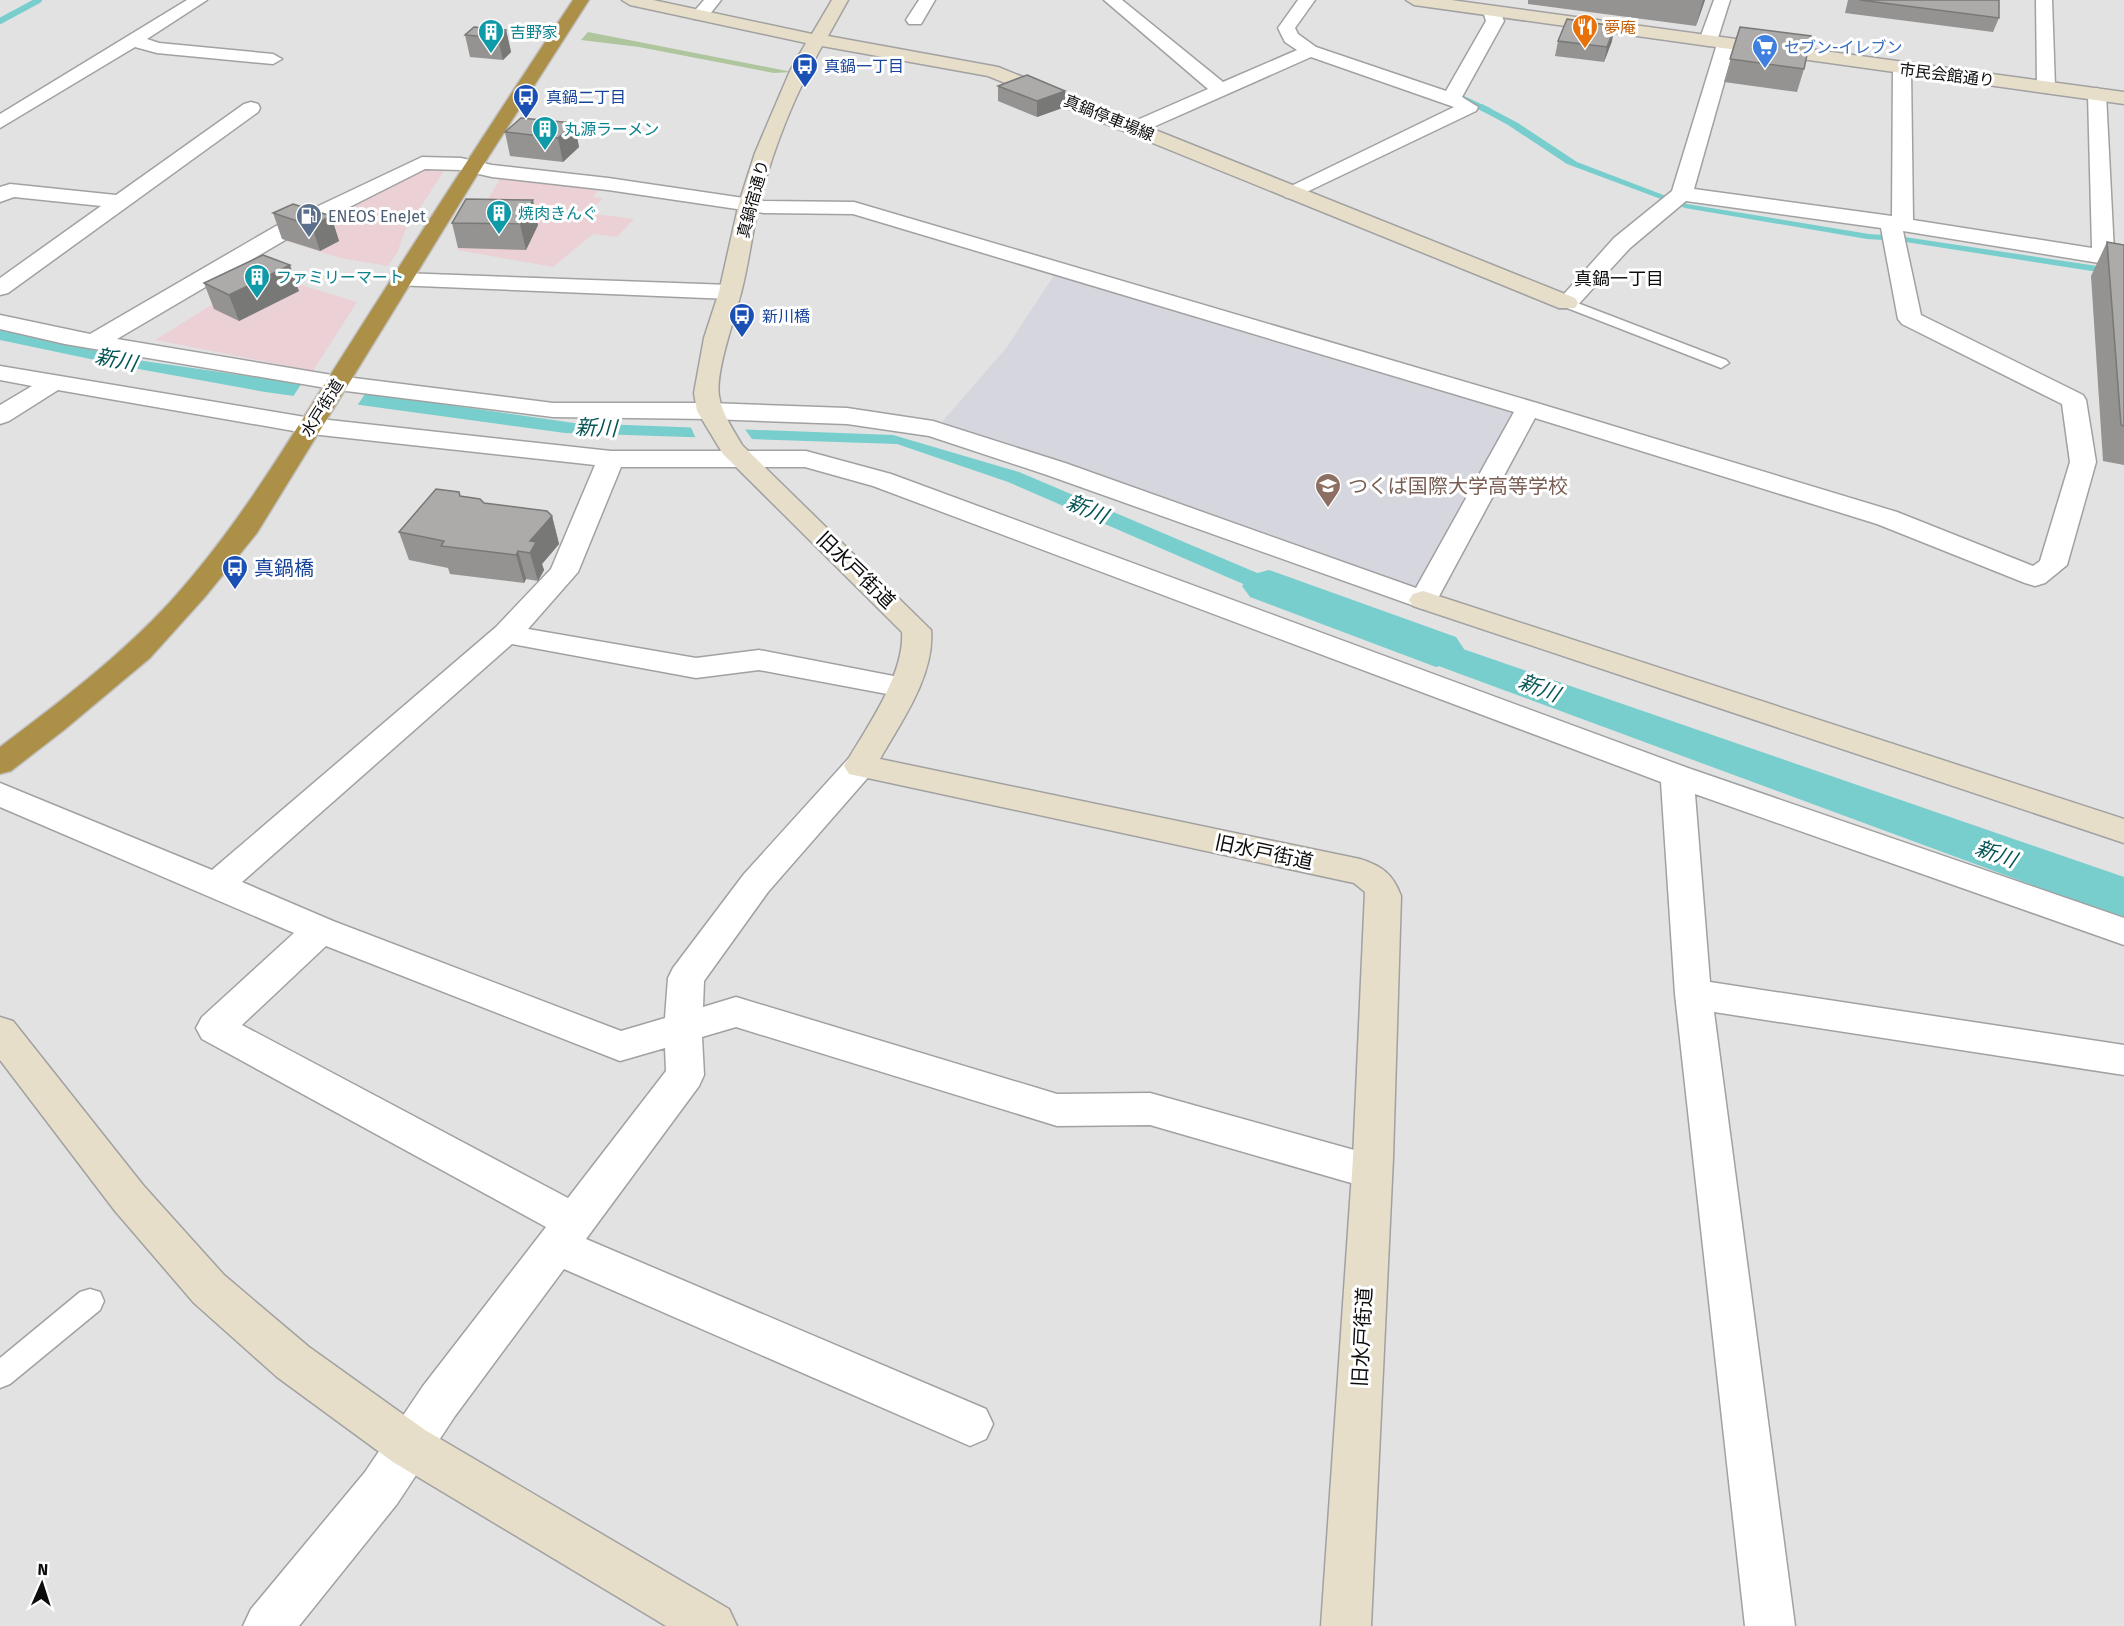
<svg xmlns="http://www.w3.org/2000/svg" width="2124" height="1626" viewBox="0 0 2124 1626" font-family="'Fira Sans','Noto Sans JP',sans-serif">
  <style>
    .commercial { fill: #ebd1d5 }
    .built { fill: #d6d6df }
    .green { fill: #afc59d }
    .water { fill: #78cecd }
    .pier { fill: #e2e2e3 }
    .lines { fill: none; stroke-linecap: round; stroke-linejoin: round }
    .stream { stroke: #78cecd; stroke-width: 6 }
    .river { fill: #78cecd; fill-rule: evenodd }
    .lane-casing { stroke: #a1a1a2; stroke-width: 3 }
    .street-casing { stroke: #a1a1a2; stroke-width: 3 }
    .secondary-casing { stroke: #a1a1a2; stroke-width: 3 }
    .highway-casing { stroke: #c0c0c0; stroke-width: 3 }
    .lane { fill: #fff; fill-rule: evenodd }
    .street { fill: #fff; fill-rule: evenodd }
    .secondary { fill: #e6dec8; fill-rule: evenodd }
    .highway { fill: #ac9048; fill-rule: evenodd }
    .wall { fill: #949392 }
    .shaded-wall { fill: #787877 }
    .building { fill: #acabaa; stroke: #787877; stroke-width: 1.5 }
    .labels { text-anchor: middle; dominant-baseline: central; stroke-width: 6; stroke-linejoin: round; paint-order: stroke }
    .far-food-label { font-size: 16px; fill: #c56008; stroke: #fff; text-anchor: start }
    .far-culture-label { font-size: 16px; fill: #0d838f; stroke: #fff; text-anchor: start }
    .far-shop-label { font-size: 16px; fill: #366cbe; stroke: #fff; text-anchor: start }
    .far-transit-label { font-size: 16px; fill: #164399; stroke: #fff; text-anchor: start }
    .far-street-label { font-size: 16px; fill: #0c0c0c; stroke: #fff }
    .far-service-label { font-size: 16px; fill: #4e5e75; stroke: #fff; text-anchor: start }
    .far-neighbourhood-label { font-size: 18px; fill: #0c0c0c; stroke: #fff }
    .education-label { font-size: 20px; fill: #785e54; stroke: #fff; text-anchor: start }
    .transit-label { font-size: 20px; fill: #164399; stroke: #fff; text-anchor: start }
    .street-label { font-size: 20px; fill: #0c0c0c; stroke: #fff }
    .water-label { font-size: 21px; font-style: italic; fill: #065656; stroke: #fff }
  </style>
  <rect width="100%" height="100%" fill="#e2e2e3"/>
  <g class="commercial">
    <path d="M 414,171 L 444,171 L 405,231 L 397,253 L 388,266 L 340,258 L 280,239 Z"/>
    <path d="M 502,176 L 600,188 L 593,197 L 603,199 L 587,213 L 634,219 L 617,237 L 593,234 L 553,267 L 457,250 Z"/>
    <path d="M 263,273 L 357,302 L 313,371 L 155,340 Z"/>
  </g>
  <path class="built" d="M 1058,269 L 1528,408 L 1425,595 L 942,422 L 1007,347 Z"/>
  <path class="green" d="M 588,32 L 792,72 L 774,73 L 639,47 L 581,40 Z"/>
  <g class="water">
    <path d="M 1482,104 L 1518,123 L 1577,162 L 1687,204 L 1869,234 L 1898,236 L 2124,270 L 2124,276 L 1899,241 L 1867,239 L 1685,208 L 1567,164 L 1508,125 L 1473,106 Z"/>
    <path d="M 0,330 L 144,361 L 574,423 L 893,435 L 1019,472 L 1269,578 L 1351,610 L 1342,630 L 1257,590 L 1008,482 L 897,444 L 565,433 L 265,392 L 133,368 L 0,340 Z"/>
    <path d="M 1359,613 L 2124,877 L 2124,919 L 1349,633 Z"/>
  </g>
  <g class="pier">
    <path d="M 302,383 L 367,391 L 357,406 L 292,398 Z"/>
    <path d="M 689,423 L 742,425 L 754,442 L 697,441 Z"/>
  </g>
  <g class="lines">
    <g class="stream">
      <path d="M 0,21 L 39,0"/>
      <path d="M 1459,97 L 1489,111"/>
    </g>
    <path class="river" d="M 1269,570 L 1456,637 L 1464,649 L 1456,661 L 1436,667 L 1250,597 L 1242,586 L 1250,575 Z"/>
    <defs>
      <g id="lane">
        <path d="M 1567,299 L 1726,360 L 1729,363 L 1721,368 L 1716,366 L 1562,306 L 1560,303 Z"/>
        <path d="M 90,1289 L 100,1292 L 104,1301 L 100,1310 L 10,1384 L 0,1388 L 0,1358 L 80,1292 Z"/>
      </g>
      <g id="street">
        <path d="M 187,0 L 207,0 L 147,39 L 159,43 L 273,54 L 282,59 L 273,64 L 157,53 L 135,47 L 0,128 L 0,114 Z"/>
        <path d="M 704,0 L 721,0 L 706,19 L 694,19 L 691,15 Z"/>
        <path d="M 919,0 L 935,0 L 921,24 L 909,24 L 906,20 Z"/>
        <path d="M 1104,0 L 1122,0 L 1223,82 L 1297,50 L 1285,42 L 1278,28 L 1298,0 L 1315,0 L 1295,28 L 1298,34 L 1316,47 L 1446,91 L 1486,21 L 1483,11 L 1486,7 L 1498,7 L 1504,21 L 1462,97 L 1478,107 L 1476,111 L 1292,199 L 1285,197 L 1282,193 L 1285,189 L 1454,107 L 1311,57 L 1142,132 L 1128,132 L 1125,128 L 1128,124 L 1208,89 Z"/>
        <path d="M 1714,0 L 1730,0 L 1717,41 L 1708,46 L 1699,41 Z"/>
        <path d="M 2036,0 L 2052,0 L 2055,87 L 2046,93 L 2037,87 Z"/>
        <path d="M 1726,39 L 1735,44 L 1694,189 L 1892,216 L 1893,69 L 1902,64 L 1911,69 L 1913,220 L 2092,248 L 2088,94 L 2097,88 L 2106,94 L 2114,252 L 2124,253 L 2124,267 L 1903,231 L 1921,315 L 2083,395 L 2086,400 L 2096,462 L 2067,565 L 2045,583 L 2035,586 L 2025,583 L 1877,524 L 1535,418 L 1437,600 L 1433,606 L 1423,609 L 1047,475 L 929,436 L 847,424 L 710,419 L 553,417 L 338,390 L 65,344 L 0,329 L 0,315 L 90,334 L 276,226 L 422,157 L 461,158 L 492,165 L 608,178 L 764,201 L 854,202 L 1537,403 L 1897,512 L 2033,566 L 2040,561 L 2070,462 L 2062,404 L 1902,324 L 1898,319 L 1881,228 L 1686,201 L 1630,248 L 1575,308 L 1559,308 L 1556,303 L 1614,238 L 1672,191 L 1717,44 ZM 425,169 L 461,170 L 492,177 L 608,190 L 764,213 L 853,214 L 1514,412 L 1416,588 L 1065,463 L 933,421 L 847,408 L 710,403 L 553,403 L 338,376 L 117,339 L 292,236 Z"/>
        <path d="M 251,102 L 258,104 L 260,108 L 258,112 L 8,293 L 0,295 L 0,278 L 101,206 L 14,197 L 0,202 L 0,187 L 10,184 L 116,195 L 244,104 Z"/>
        <path d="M 402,273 L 730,285 L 738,287 L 741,292 L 738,297 L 730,299 L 394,285 L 391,280 L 394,275 Z"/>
        <path d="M 0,366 L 311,418 L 611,451 L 806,451 L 891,474 L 1688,768 L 2124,918 L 2124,945 L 1695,794 L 1710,982 L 2124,1045 L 2124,1075 L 1714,1012 L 1795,1626 L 1745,1626 L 1675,994 L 1661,782 L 873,486 L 805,467 L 621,467 L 578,572 L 528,629 L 696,658 L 759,650 L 914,680 L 918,687 L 914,694 L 903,697 L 759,670 L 696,678 L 512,644 L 242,882 L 333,921 L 621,1031 L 665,1018 L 668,978 L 673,968 L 744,874 L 849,758 L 860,755 L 871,758 L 876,766 L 871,774 L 768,892 L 704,981 L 703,1007 L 736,997 L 1057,1094 L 1150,1093 L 1372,1155 L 1386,1160 L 1392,1172 L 1386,1184 L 1372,1189 L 1150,1125 L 1057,1126 L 736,1027 L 702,1037 L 704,1075 L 699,1086 L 586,1239 L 986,1409 L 993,1424 L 986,1439 L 970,1446 L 954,1439 L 564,1269 L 455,1416 L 397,1504 L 299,1626 L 243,1626 L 251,1609 L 365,1472 L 423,1386 L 546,1227 L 202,1039 L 196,1028 L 202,1017 L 294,933 L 0,807 L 0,783 L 212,870 L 496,627 L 551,569 L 595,465 L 311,434 L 58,390 L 9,421 L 0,424 L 0,405 L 32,386 L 0,380 ZM 326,946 L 620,1061 L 665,1048 L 666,1071 L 568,1198 L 242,1025 Z"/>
      </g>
      <g id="secondary">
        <path d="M 622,0 L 653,0 L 812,34 L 832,0 L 848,0 L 828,36 L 998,67 L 1575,298 L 1578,303 L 1575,308 L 1559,308 L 988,76 L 822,46 C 795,94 773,149 759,203 C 752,233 749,263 741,293 C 735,318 715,372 719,396 C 722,414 733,429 742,445 L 931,630 C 935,675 901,722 880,759 L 1360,859 C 1382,866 1393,874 1401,896 L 1393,1158 L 1371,1626 L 1321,1626 L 1353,1158 L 1365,892 L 1354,883 L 849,774 L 844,766 C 865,730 905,675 902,632 L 723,454 L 697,411 L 694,393 L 704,338 L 719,292 L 739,203 L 755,153 L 790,71 L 806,43 L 630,5 Z"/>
        <path d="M 1406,0 L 1451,0 L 2124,92 L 2124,104 L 1414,5 Z"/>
        <path d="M 1423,591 L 2124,819 L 2124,843 L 1413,606 L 1409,600 L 1413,594 Z"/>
        <path d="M 0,1017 L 13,1021 L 143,1185 L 224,1275 L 309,1347 L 425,1430 L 729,1609 L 737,1626 L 666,1626 L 393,1462 L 277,1377 L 194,1303 L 115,1211 L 0,1060 Z"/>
      </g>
      <path id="highway" d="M 573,0 L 589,0 L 482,167 L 257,533 L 205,597 L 150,658 L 64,730 L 11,771 L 0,774 L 0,747 C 60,702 119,657 170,602 C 241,524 293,433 350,344 C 423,229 497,114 573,0 Z"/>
    </defs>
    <use href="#lane" class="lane-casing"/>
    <use href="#street" class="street-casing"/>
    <use href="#secondary" class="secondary-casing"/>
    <use href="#highway" class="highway-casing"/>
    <use href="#lane" class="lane"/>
    <use href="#street" class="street"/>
    <use href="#secondary" class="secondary"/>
    <use href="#highway" class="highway"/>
  </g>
  <g class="wall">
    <path d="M 1528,0 L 1705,0 L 1696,26 L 1528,4 Z"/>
    <path d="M 1848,0 L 1999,0 L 1999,18 L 1993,32 L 1845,13 Z"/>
    <path d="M 1740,27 L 1804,69 L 1797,92 L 1724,82 Z"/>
    <path d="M 506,30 L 511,52 L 503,60 L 470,57 L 465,35 Z"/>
    <path d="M 1558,41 L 1612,41 L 1604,62 L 1555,56 Z"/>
    <path d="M 998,86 L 1065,107 L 1037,117 L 998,101 Z"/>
    <path d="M 574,123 L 579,147 L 563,162 L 510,156 L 505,132 Z"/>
    <path d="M 273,213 L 331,216 L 339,241 L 320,251 L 282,239 Z"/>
    <path d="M 452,223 L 538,225 L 526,250 L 458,248 Z"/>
    <path d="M 2107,242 L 2124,245 L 2124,465 L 2103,461 L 2091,276 Z"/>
    <path d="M 204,283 L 299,291 L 239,321 L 214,309 Z"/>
    <path d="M 460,496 L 484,503 L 552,516 L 559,544 L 542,564 L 544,570 L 538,581 L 526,579 L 524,583 L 450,574 L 448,568 L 409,560 L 399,532 Z"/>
  </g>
  <g class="shaded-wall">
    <path d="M 1703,0 L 1705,0 L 1696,26 Z"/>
    <path d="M 1615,26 L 1612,41 L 1604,62 L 1607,47 Z"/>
    <path d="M 506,30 L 511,52 L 503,60 L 498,38 Z"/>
    <path d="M 1065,91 L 1065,107 L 1037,117 L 1037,101 Z"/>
    <path d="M 574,123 L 579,147 L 563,162 L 558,138 Z"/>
    <path d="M 533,200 L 538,225 L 526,250 L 520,224 Z"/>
    <path d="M 331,216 L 339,241 L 320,251 L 312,226 Z"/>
    <path d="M 290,265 L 299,291 L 239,321 L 229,295 Z"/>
    <path d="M 552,516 L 559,544 L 542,564 L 544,570 L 538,581 L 530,553 L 530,541 Z"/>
    <path d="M 518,551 L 526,579 L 524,583 L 516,555 Z"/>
  </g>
  <g class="building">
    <path d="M 1860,0 L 1999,0 L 1999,18 Z"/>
    <path d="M 1567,19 L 1615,26 L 1607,47 L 1558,41 Z"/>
    <path d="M 474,27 L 506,30 L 498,38 L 465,35 Z"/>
    <path d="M 1740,27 L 1811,36 L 1804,69 L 1730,59 Z"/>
    <path d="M 1027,75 L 1065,91 L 1037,101 L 998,86 Z"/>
    <path d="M 521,118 L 574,123 L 558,138 L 505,132 Z"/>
    <path d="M 466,199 L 533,200 L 520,224 L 452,223 Z"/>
    <path d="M 293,204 L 331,216 L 312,226 L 273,213 Z"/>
    <path d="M 2107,242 L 2124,245 L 2124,426 L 2121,425 Z"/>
    <path d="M 263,255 L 290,265 L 229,295 L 204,283 Z"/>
    <path d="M 436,489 L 459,492 L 460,496 L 480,499 L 484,503 L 547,511 L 552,516 L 530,541 L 536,542 L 530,553 L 518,551 L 516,555 L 441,546 L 444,541 L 399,532 Z"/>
  </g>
  <defs>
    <symbol id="restaurant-pin" viewBox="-11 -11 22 30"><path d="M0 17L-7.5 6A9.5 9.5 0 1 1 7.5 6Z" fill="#e8710a" stroke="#fff"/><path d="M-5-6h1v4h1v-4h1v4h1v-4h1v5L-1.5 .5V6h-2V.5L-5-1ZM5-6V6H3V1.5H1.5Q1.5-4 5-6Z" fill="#fff"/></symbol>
    <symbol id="building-pin" viewBox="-11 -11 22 30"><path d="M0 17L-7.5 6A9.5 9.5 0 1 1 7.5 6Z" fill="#0f9aa8" stroke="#fff"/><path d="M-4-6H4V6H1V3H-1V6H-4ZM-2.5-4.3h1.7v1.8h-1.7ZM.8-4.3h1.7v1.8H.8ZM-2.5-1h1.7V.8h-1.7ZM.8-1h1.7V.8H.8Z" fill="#fff"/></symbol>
    <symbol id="supermarket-pin" viewBox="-11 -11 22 30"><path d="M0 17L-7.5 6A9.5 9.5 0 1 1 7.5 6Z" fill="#3f7fe0" stroke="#fff"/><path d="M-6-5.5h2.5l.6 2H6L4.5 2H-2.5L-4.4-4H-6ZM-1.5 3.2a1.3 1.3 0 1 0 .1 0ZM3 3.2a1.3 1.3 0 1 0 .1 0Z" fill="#fff"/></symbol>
    <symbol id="bus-pin" viewBox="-11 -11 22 30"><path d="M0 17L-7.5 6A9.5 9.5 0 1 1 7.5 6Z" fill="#1a4fb4" stroke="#fff"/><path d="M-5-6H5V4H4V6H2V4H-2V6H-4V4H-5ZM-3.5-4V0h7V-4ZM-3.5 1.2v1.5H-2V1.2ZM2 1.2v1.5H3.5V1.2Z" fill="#fff"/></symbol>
    <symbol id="fuel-pin" viewBox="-11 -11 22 30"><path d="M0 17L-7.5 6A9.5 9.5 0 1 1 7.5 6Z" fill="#5c6f8a" stroke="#fff"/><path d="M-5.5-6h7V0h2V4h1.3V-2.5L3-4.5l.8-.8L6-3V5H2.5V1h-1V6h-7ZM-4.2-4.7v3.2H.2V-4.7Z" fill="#fff"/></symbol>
    <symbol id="school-pin" viewBox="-11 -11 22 30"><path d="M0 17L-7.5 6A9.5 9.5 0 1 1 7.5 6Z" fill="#8d6e63" stroke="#fff"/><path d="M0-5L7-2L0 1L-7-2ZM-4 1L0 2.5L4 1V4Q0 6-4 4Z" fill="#fff"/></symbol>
  </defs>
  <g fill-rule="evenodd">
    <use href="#restaurant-pin" x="1570" y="12" width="30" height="40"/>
    <use href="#building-pin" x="476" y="17" width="30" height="40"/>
    <use href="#supermarket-pin" x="1750" y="32" width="30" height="40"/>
    <use href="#bus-pin" x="790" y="51" width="30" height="40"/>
    <use href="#bus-pin" x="511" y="82" width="30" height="40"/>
    <use href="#building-pin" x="530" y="114" width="30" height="40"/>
    <use href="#building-pin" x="484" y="198" width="30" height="40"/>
    <use href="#fuel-pin" x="294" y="201" width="30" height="40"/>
    <use href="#building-pin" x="242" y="262" width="30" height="40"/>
    <use href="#bus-pin" x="727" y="301" width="30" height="40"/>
    <use href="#school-pin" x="1313" y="471" width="30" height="40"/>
    <use href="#bus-pin" x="220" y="553" width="30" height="40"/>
  </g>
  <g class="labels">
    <g class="far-food-label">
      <text x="1604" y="27">夢庵</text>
    </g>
    <g class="far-culture-label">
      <text x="510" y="32">吉野家</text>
      <text x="564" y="129">丸源ラーメン</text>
      <text x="518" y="213">焼肉きんぐ</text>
      <text x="276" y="277">ファミリーマート</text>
    </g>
    <g class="far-shop-label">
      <text x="1784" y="47">セブン-イレブン</text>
    </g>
    <g class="far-transit-label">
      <text x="824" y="66">真鍋一丁目</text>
      <text x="546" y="97">真鍋二丁目</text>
      <text x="762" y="316">新川橋</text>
    </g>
    <g class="far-street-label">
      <text transform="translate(1947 75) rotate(7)">市民会館通り</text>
      <text transform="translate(1109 118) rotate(22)">真鍋停車場線</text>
      <text transform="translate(753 199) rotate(-75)">真鍋宿通り</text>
      <text transform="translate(322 408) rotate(-58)">水戸街道</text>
    </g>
    <g class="far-service-label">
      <text x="328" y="216">ENEOS EneJet</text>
    </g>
    <g class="far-neighbourhood-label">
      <text x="1619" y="279">真鍋一丁目</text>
    </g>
    <g class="education-label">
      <text x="1348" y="486">つくば国際大学高等学校</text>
    </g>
    <g class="transit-label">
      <text x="254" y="568">真鍋橋</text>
    </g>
    <g class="street-label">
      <text transform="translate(856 570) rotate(44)">旧水戸街道</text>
      <text transform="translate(1264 852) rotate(12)">旧水戸街道</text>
      <text transform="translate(1362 1337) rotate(-87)">旧水戸街道</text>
    </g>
    <g class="water-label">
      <text transform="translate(116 360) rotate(12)">新川</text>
      <text transform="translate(596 428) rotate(2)">新川</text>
      <text transform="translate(1087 509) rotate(23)">新川</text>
      <text transform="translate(1539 688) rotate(21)">新川</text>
      <text transform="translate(1996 854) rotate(20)">新川</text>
    </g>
  </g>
  <g transform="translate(42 1584) rotate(3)" stroke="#ffffff" stroke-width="4.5" paint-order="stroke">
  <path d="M0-4.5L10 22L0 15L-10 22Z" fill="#0c0c0c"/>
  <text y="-9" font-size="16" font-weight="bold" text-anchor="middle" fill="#0c0c0c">N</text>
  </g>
</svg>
